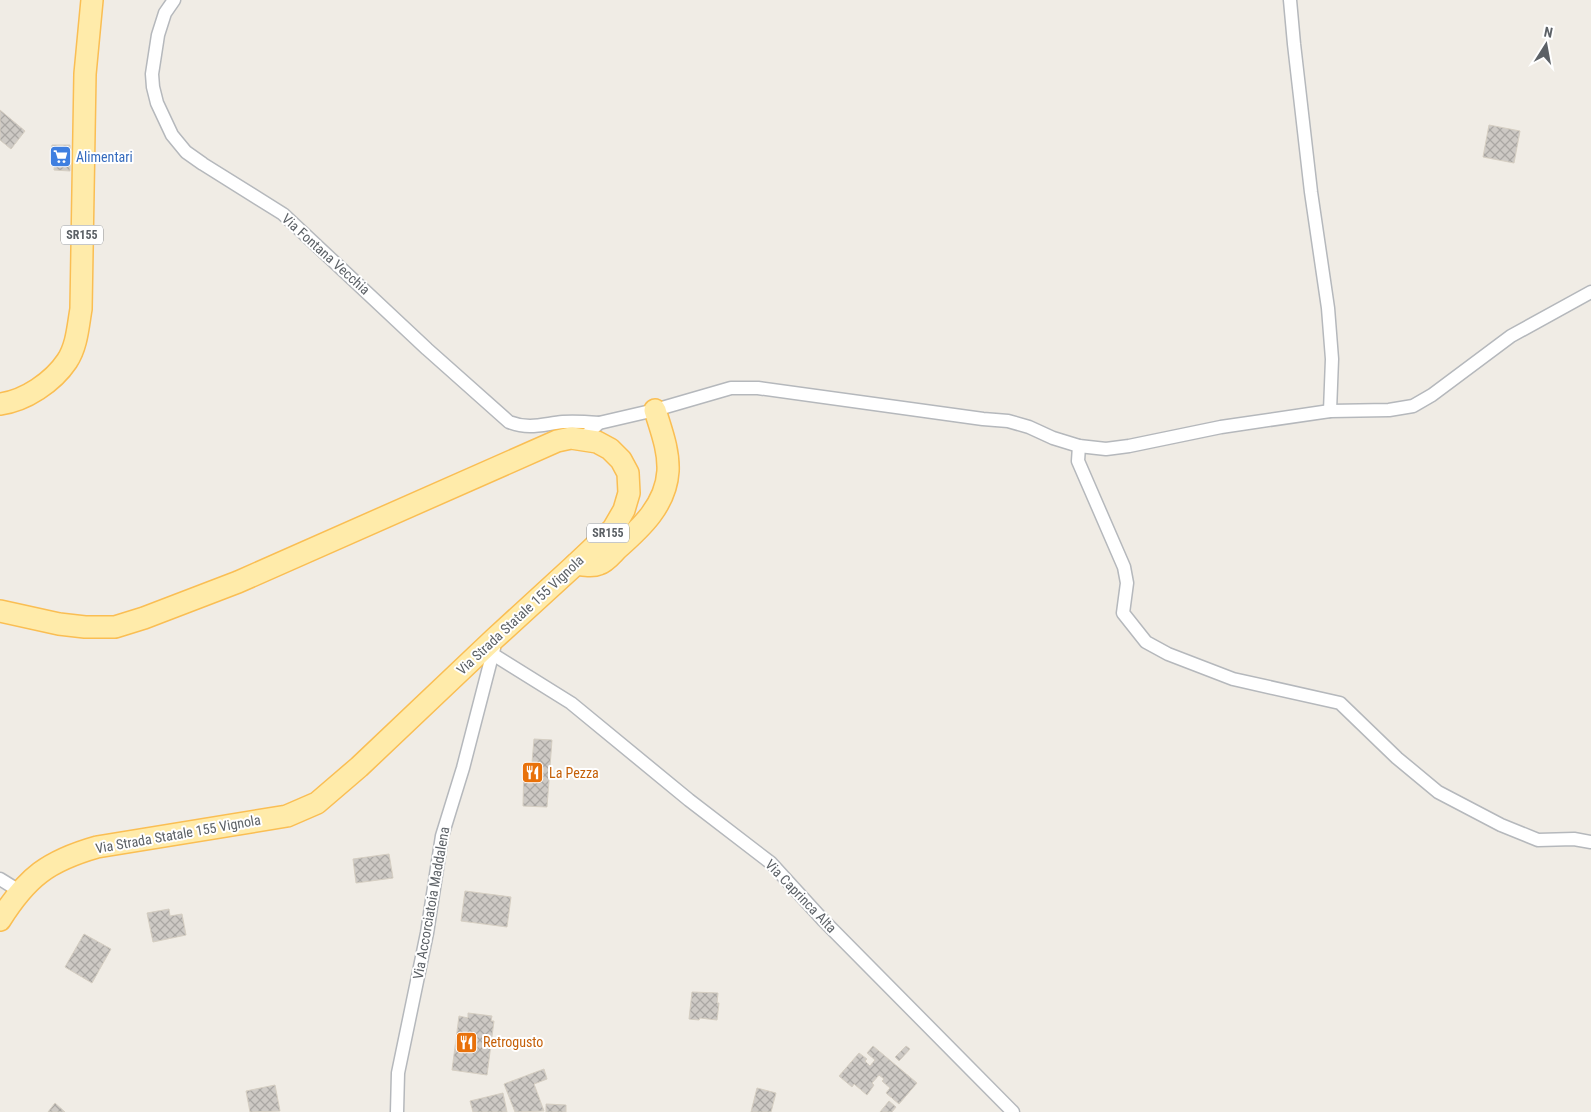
<svg xmlns="http://www.w3.org/2000/svg" width="1591" height="1112" viewBox="0 0 1591 1112" font-family="'Roboto Condensed',sans-serif">
  <style>
    .building { fill: url(#building-cross-hatch); stroke: #d5cec2 }
    .lines { fill: none; stroke-linecap: round; stroke-linejoin: round }
    .street-casing { stroke: #b5b8bc; stroke-width: 15 }
    .primary-casing { stroke: #fabe53; stroke-width: 24 }
    .street { stroke: #fff; stroke-width: 12 }
    .primary { stroke: #ffebaa; stroke-width: 21 }
    .labels { text-anchor: middle; dominant-baseline: central; stroke-width: 4; stroke-linejoin: round; paint-order: stroke }
    .shield { fill: #fff; stroke: #8d9094; stroke-width: 1 }
    .shield-label { font-size: 12px; font-weight: bold; fill: #5c6166 }
    .shop-label { font-size: 14px; fill: #366cbe; stroke: #fff; text-anchor: start }
    .street-label { font-size: 14px; fill: #5c6166; stroke: #fff }
    .food-label { font-size: 14px; fill: #c56008; stroke: #fff; text-anchor: start }
  </style>
  <defs>
    <pattern id="building-cross-hatch" width="8" height="8" patternUnits="userSpaceOnUse" patternTransform="scale(1.25)"><rect width="8" height="8" fill="#cdc9c4"/><path d="M0 0l8 8M0 8l8-8" fill="none" stroke="#aaa7a3"/></pattern>
  </defs>
  <rect width="100%" height="100%" fill="#f0ece5"/>
  <g class="building">
    <path d="M 0,110 L 25,131 L 11,149 L 0,140 Z"/>
    <path d="M 1489,125 L 1520,131 L 1514,163 L 1483,157 Z"/>
    <path d="M 52,145 L 70,145 L 70,171 L 54,170 L 55,160 L 51,160 Z"/>
    <path d="M 534,739 L 552,740 L 547,807 L 523,806 L 524,763 L 532,763 Z"/>
    <path d="M 389,854 L 393,878 L 356,883 L 353,859 Z"/>
    <path d="M 465,891 L 511,897 L 507,927 L 461,921 Z"/>
    <path d="M 169,909 L 170,916 L 182,914 L 186,935 L 153,942 L 147,913 Z"/>
    <path d="M 84,934 L 111,949 L 92,983 L 65,967 Z"/>
    <path d="M 692,992 L 718,993 L 717,1003 L 719,1003 L 717,1020 L 700,1018 L 699,1020 L 689,1019 Z"/>
    <path d="M 468,1013 L 492,1016 L 491,1021 L 494,1021 L 487,1075 L 452,1070 L 459,1016 L 468,1018 Z"/>
    <path d="M 873,1046 L 917,1083 L 899,1104 L 886,1093 L 890,1088 L 882,1081 L 884,1079 L 879,1075 L 872,1083 L 874,1085 L 867,1095 L 854,1084 L 852,1087 L 839,1076 L 859,1053 L 867,1059 L 865,1061 L 870,1066 L 875,1060 L 867,1053 Z"/>
    <path d="M 906,1046 L 910,1049 L 899,1061 L 895,1057 Z"/>
    <path d="M 544,1069 L 547,1079 L 534,1084 L 544,1111 L 515,1112 L 504,1084 Z"/>
    <path d="M 275,1085 L 280,1111 L 250,1112 L 246,1091 Z"/>
    <path d="M 757,1088 L 776,1093 L 771,1112 L 751,1112 Z"/>
    <path d="M 503,1093 L 507,1112 L 473,1112 L 470,1101 Z"/>
    <path d="M 889,1101 L 896,1107 L 892,1112 L 880,1112 Z"/>
    <path d="M 55,1103 L 65,1112 L 48,1112 Z"/>
    <path d="M 546,1104 L 566,1105 L 566,1112 L 546,1112 Z"/>
  </g>
  <g class="lines">
    <defs>
      <g id="street">
        <path d="M 174,0 L 165,13 L 158,35 L 152,74 L 153,87 L 157,103 L 172,135 L 186,152 L 203,164 L 283,214 L 427,349 L 509,422 C 530,430 543,424 563,422 C 575,421 587,422 599,423"/>
        <path d="M 1290,0 L 1294,44 L 1311,192 L 1328,308 L 1332,359 L 1330,411"/>
        <path d="M 582,439 L 599,423 L 655,410 L 731,388 L 758,388 L 983,419 L 1008,421 L 1029,427 L 1053,438 L 1079,446 L 1106,449 L 1129,446 L 1221,427 L 1330,411 L 1389,410 L 1413,406 L 1432,395 L 1511,336 L 1591,292"/>
        <path d="M 1079,446 L 1078,461 L 1124,567 L 1127,583 L 1123,613 L 1146,642 L 1168,654 L 1233,679 L 1340,703 L 1397,758 L 1438,792 L 1501,825 L 1538,840 L 1574,839 L 1591,842"/>
        <path d="M 494,655 L 571,703 L 689,800 L 771,863 L 823,920 L 1013,1112"/>
        <path d="M 0,879 L 21,892"/>
        <path d="M 397,1112 L 398,1073 L 427,933 L 442,836 L 463,768 L 494,648"/>
      </g>
      <g id="primary">
        <path d="M 0,404 C 25,401 53,382 67,361 C 77,346 78,326 81,309 L 85,74 L 92,0"/>
        <path d="M 576,564 C 584,565 592,567 599,564 C 606,562 612,554 617,549 C 641,528 666,505 668,471 C 669,450 661,430 655,410"/>
        <path d="M 0,611 L 59,624 L 85,627 L 115,627 L 144,618 L 238,582 L 557,441 L 571,438 L 597,442 L 610,449 L 621,460 L 628,473 L 629,493 L 624,510 L 613,529 L 576,564 L 494,639 L 359,767 L 317,803 L 287,816 L 97,847 C 48,861 27,877 0,920"/>
      </g>
    </defs>
    <use href="#street" class="street-casing"/>
    <use href="#primary" class="primary-casing"/>
    <use href="#street" class="street"/>
    <use href="#primary" class="primary"/>
  </g>
  <defs>
    <symbol id="supermarket-square" viewBox="-11 -11 22 22"><rect x="-9" y="-9" width="18" height="18" rx="4" fill="#3f7fe0" stroke="#fff"/><path d="M-6-5.5h2.5l.6 2H6L4.5 2H-2.5L-4.4-4H-6ZM-1.5 3.2a1.3 1.3 0 1 0 .1 0ZM3 3.2a1.3 1.3 0 1 0 .1 0Z" fill="#fff"/></symbol>
    <symbol id="restaurant-square" viewBox="-11 -11 22 22"><rect x="-9" y="-9" width="18" height="18" rx="4" fill="#e8710a" stroke="#fff"/><path d="M-5-6h1v4h1v-4h1v4h1v-4h1v5L-1.5 .5V6h-2V.5L-5-1ZM5-6V6H3V1.5H1.5Q1.5-4 5-6Z" fill="#fff"/></symbol>
  </defs>
  <g fill-rule="evenodd">
    <use href="#supermarket-square" x="48" y="144" width="25" height="25"/>
    <use href="#restaurant-square" x="520" y="760" width="25" height="25"/>
    <use href="#restaurant-square" x="454" y="1030" width="25" height="25"/>
  </g>
  <g class="labels">
    <g class="shield">
      <rect x="61" y="225.5" width="42" height="19" rx="4"/>
      <rect x="587" y="523.5" width="42" height="19" rx="4"/>
    </g>
    <g class="shield-label">
      <text x="82" y="235">SR155</text>
      <text x="608" y="533">SR155</text>
    </g>
    <g class="shop-label">
      <text x="76" y="157">Alimentari</text>
    </g>
    <g class="street-label">
      <text transform="translate(326 254) rotate(42)">Via Fontana Vecchia</text>
      <text transform="translate(520 615) rotate(-43)">Via Strada Statale 155 Vignola</text>
      <text transform="translate(178 834) rotate(-10)">Via Strada Statale 155 Vignola</text>
      <text transform="translate(801 896) rotate(46)">Via Caprinca Alta</text>
      <text transform="translate(431 903) rotate(-80)">Via Accorciatoia Maddalena</text>
    </g>
    <g class="food-label">
      <text x="549" y="773">La Pezza</text>
      <text x="483" y="1042">Retrogusto</text>
    </g>
  </g>
  <g transform="translate(1546 45) rotate(11)" stroke="#ffffff" stroke-width="4" paint-order="stroke">
  <path d="M0-4L9 19L0 12L-9 19Z" fill="#5c6166"/>
  <text y="-8" font-size="14" font-weight="bold" text-anchor="middle" fill="#5c6166">N</text>
  </g>
</svg>
